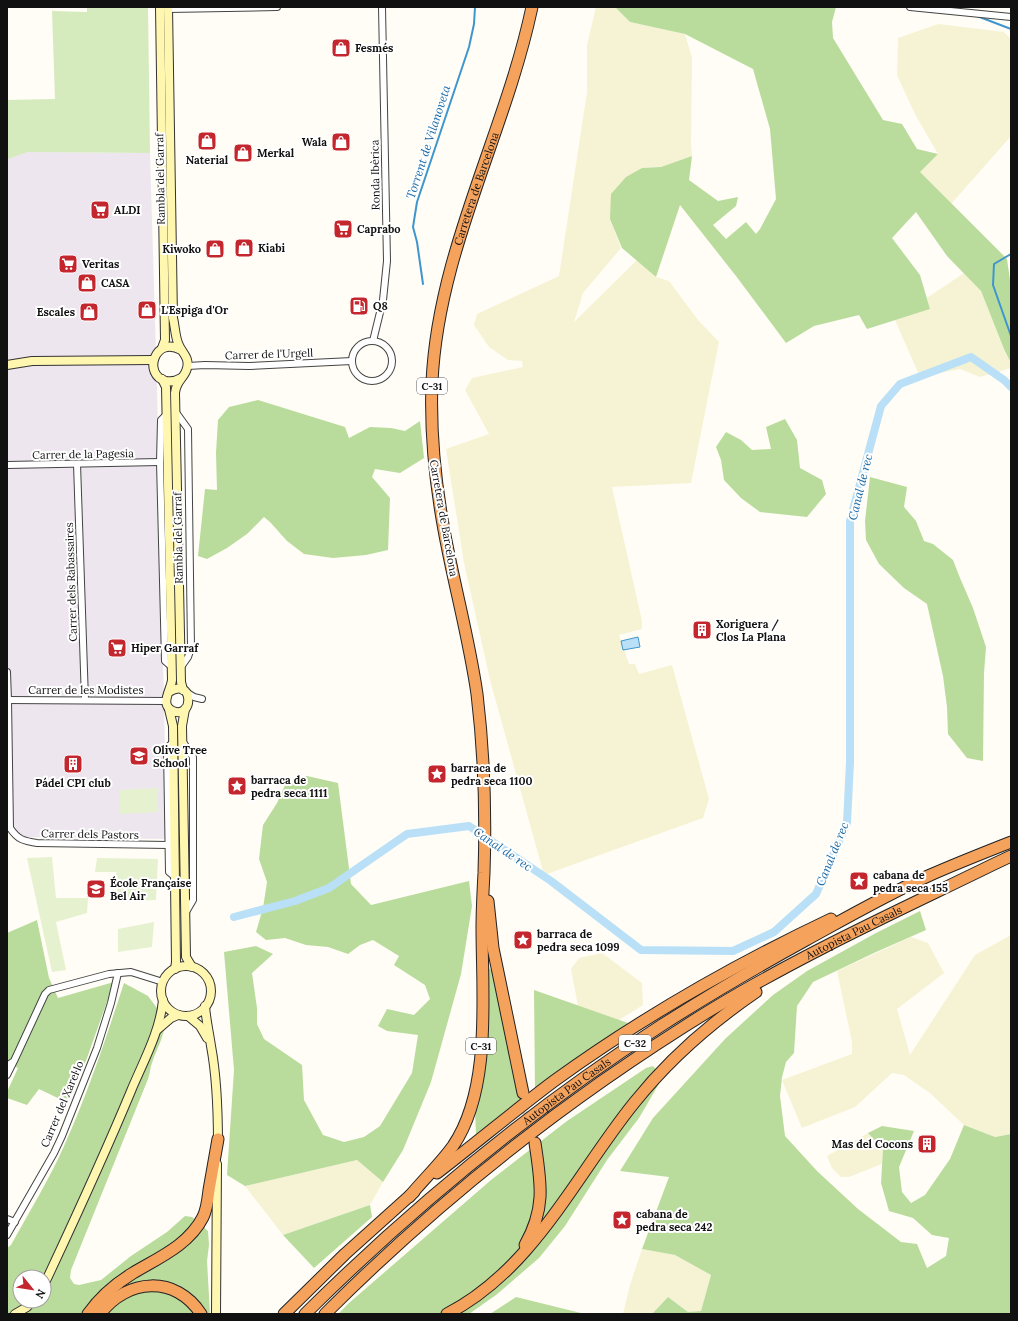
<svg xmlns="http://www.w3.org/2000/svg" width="1018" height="1321" viewBox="0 0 1018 1321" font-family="Lora,serif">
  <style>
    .industrial { fill: #eee6ef }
    .farmland { fill: #f6f3d4 }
    .green { fill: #d5ebbd }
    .forest { fill: #b9dc9c; fill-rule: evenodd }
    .pitch { fill: #e6f2cf }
    .water { fill: #b9e0f7; stroke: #3f96cf }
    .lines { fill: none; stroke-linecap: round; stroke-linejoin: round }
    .stream { stroke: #3f96cf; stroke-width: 2 }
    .canal { stroke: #b9e0f7; stroke-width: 8 }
    .highway-tunnel { stroke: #dbdad3; stroke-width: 11; stroke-dasharray: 11 5.5; stroke-linecap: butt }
    .street-casing { stroke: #444; stroke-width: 8 }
    .secondary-casing { stroke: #333; stroke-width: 10 }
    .highway-casing { stroke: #222; stroke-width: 13 }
    .street { stroke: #fff; stroke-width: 6 }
    .secondary { stroke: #fff6b0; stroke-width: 8 }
    .highway { stroke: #f5a25d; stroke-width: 11 }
    .labels { text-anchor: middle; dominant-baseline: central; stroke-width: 4; stroke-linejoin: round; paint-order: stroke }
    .shield { fill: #fff; stroke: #585858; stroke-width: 1 }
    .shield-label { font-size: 10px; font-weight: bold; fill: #111 }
    .poi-label { font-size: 11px; font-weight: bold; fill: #111; stroke: #fff; text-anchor: start }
    .street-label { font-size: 11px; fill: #111; stroke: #fff }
    .water-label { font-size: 12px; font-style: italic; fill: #1768a6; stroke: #fff }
  </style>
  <rect width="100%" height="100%" fill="#fffdf5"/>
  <path class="industrial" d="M 28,152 L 150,153 L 157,387 L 167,839 L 12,837 L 7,826 L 7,158 Z"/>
  <g class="farmland">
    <path d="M 596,7 L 615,7 L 630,22 L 685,34 L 692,58 L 691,143 L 692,156 L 661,167 L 642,168 L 610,219 L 621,248 L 583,293 L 574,322 L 637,260 L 656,277 L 669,281 L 698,320 L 719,342 L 691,483 L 612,487 L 642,621 L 642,629 L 619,635 L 629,664 L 635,664 L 639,674 L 672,665 L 709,799 L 703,818 L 544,875 L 490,680 L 464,563 L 446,449 L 489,434 L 465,390 L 472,378 L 523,367 L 522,361 L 508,360 L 489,347 L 474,325 L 477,314 L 559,276 L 587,92 L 587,45 Z"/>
    <path d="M 938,24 L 1004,32 L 1011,39 L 1011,136 L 951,204 L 919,172 L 938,154 L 915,114 L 897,75 L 898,38 Z"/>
    <path d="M 964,273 L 981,291 L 1004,349 L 1011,363 L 1011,368 L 980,377 L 960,369 L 920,377 L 895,320 L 930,309 L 927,298 Z"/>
    <path d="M 1011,935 L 1011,1134 L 995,1137 L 964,1125 L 930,1093 L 904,1075 L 892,1073 L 855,1107 L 802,1128 L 782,1080 L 852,1054 L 852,1042 L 837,971 L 911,937 L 928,943 L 944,973 L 897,1009 L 910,1055 L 975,955 Z"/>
    <path d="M 602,953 L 642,983 L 643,1005 L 619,1020 L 578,1006 L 571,969 L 579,958 Z"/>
    <path d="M 868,1133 L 883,1149 L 882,1164 L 849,1177 L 841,1177 L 832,1168 L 827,1156 Z"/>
    <path d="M 357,1160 L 383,1182 L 370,1205 L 283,1235 L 245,1186 Z"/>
    <path d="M 642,1249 L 675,1255 L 711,1275 L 701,1311 L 688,1312 L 668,1297 L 652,1314 L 623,1314 L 630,1285 Z"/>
  </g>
  <path class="green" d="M 87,7 L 148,7 L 150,153 L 28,152 L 7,159 L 7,100 L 55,99 L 52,11 L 87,12 Z"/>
  <g class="forest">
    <path d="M 615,7 L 836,7 L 832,22 L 833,38 L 883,120 L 902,124 L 917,149 L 938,154 L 920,172 L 1007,259 L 1011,287 L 1011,363 L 1004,349 L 981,291 L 947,256 L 916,212 L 892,238 L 920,275 L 930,309 L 867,329 L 859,315 L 814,326 L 786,343 L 736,276 L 680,205 L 656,277 L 622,248 L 610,219 L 611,194 L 626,177 L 642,168 L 661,167 L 692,156 L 689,180 L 718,201 L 738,197 L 736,206 L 713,225 L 726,239 L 746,222 L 756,234 L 760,229 L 776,199 L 770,129 L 753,69 L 685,34 L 630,22 Z"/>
    <path d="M 258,400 L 345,427 L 349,438 L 370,427 L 391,428 L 405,431 L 420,421 L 424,458 L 400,473 L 375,469 L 372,477 L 390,498 L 388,550 L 366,555 L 333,558 L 304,554 L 287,541 L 270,522 L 264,517 L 247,534 L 227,548 L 207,559 L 198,556 L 205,489 L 217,490 L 216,453 L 218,420 L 229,407 Z"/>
    <path d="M 785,419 L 797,440 L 800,468 L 822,480 L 826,494 L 807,517 L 760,512 L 741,498 L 724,480 L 721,460 L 716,447 L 726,432 L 741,440 L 752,450 L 771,449 L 766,427 Z"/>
    <path d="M 870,477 L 907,487 L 904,507 L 916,521 L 924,541 L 933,544 L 953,560 L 960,578 L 973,608 L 986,647 L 984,673 L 983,761 L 967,758 L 948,734 L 947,707 L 943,676 L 927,604 L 904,588 L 879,564 L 866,540 L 865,521 Z"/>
    <path d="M 307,776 L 338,783 L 351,884 L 371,905 L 469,881 L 472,906 L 461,974 L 431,1082 L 403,1150 L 383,1182 L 357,1160 L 245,1186 L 227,1175 L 234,1070 L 224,952 L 256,946 L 273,954 L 252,973 L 257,1008 L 257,1024 L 264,1039 L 302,1065 L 304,1100 L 323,1135 L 344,1142 L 364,1137 L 380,1126 L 412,1073 L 418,1035 L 387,1031 L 378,1026 L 387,1009 L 414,1015 L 430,999 L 425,985 L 394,965 L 399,956 L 373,940 L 360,945 L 348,954 L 328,947 L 306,945 L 285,938 L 266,940 L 256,932 L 263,908 L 267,882 L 259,859 L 263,825 L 277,803 L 286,783 Z"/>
    <path d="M 920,911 L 926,930 L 876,952 L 813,982 L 797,1006 L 794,1053 L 786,1062 L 782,1077 L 780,1096 L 785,1136 L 817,1171 L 858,1209 L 901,1242 L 917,1244 L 927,1268 L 946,1256 L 949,1238 L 932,1235 L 913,1218 L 889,1211 L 881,1183 L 883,1149 L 868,1133 L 882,1126 L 914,1131 L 899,1167 L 902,1192 L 911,1203 L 925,1195 L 950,1159 L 964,1125 L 995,1137 L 1011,1134 L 1011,1314 L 652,1314 L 668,1297 L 688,1312 L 701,1311 L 711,1275 L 675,1255 L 642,1249 L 669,1177 L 620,1171 L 653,1118 L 725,1039 L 773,995 L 807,971 L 876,933 Z"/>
    <path d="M 37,920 L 49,978 L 58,998 L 114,982 L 87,1058 L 68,1103 L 39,1089 L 27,1105 L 7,1098 L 7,1092 L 18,1068 L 7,1063 L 7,933 Z"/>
    <path d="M 487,967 L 493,971 L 500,1011 L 521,1100 L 476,1134 L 475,1111 L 483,1083 L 487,1036 Z"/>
    <path d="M 124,983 L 148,996 L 165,1019 C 165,1037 157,1047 152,1063 C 150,1068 150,1073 148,1079 L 71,1270 L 70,1278 L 74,1284 L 79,1285 L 101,1280 L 131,1256 L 167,1232 L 185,1216 L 192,1217 L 208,1231 L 209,1245 L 207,1261 L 210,1314 L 7,1314 L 7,1248 L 11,1245 C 29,1212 49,1180 64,1146 C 88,1093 106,1038 124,983 ZM 20,1277 L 44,1277 L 44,1301 L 20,1301 Z"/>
    <path d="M 534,990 L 628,1023 L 535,1089 Z"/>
    <path d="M 653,1066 L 662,1075 L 660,1082 L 639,1118 L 607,1160 L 565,1226 L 539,1258 L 496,1295 L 469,1314 L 338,1314 L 349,1303 L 491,1180 L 567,1121 L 646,1068 Z"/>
    <path d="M 370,1205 L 372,1217 L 314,1268 L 283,1235 Z"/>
    <path d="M 516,1297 L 585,1314 L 490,1314 Z"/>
  </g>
  <g class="pitch">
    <path d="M 158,788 L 158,812 L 119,814 L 119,790 Z"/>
    <path d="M 52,857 L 56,898 L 88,898 L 87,913 L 56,922 L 66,970 L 52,972 L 27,858 Z"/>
    <path d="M 97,858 L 158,859 L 156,900 L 118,902 L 116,872 L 95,872 Z"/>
    <path d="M 154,922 L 152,947 L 118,952 L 118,929 Z"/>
  </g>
  <path class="water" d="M 638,637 L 640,647 L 623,650 L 621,641 Z"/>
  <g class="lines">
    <g class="stream">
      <path d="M 954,7 L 960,9"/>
      <path d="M 977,16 L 1011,29"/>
      <path d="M 1011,254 L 994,264 L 993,285 L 1011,336"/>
      <path d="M 423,284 L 417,242 L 413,227 L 417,202 L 469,47 L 474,24 L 475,7"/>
    </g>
    <path class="canal" d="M 234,917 L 295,901 L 329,888 L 407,834 L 469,826 L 551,881 L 641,950 L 733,951 L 774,932 L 816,894 L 847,823 L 850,762 L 850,521 L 881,406 L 900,384 L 971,357 L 1004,380 L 1011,387"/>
    <path class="highway-tunnel" d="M 524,1095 L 534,1141"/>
    <defs>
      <g id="street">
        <path d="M 910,7 L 1011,17"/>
        <path d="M 168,9 L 277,7"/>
        <path d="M 373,341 L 383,300 L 387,261 L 382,7"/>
        <circle cx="372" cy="361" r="20"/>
        <path d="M 188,366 L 205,365 L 249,366 L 352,361"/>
        <path d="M 175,411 L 188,429 L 191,648 L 188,657 L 181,667"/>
        <path d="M 167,414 L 161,420 L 160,462 L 165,661 L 172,667"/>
        <path d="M 77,464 L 85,700"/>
        <path d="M 7,465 L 160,462"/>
        <path d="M 7,672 L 8,700 L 10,828 C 18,840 24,841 37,843 L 168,845"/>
        <path d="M 186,692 L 194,697 L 202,699"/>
        <path d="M 7,700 L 166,701"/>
        <path d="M 173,742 L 167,748 L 169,872 L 175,877"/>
        <path d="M 183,742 L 193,757 L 193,900 L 186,912"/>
        <path d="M 7,1066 L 14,1061 L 45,994 L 49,990 L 109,974 L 131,972 L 163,982"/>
        <path d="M 7,1075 L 13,1063"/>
        <path d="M 7,1219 L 15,1222"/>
        <path d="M 7,1235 L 54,1153 L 62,1136 L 97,1048 L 111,1003 L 118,973"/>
      </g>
      <g id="secondary">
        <path d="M 160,7 L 165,340 L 162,348"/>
        <path d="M 168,7 L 173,318 C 175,326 175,335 178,343 C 181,352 190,357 187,368 C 185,378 176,380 175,393 L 181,682 L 183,690"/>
        <path d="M 7,365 L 32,361 L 153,360"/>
        <path d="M 181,378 C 176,381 171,382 166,381 C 142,375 155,335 181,350"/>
        <path d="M 162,379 L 166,387 L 172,680 C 171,690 159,705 173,711 C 194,720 194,676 169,692"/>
        <path d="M 169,709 L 173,726 L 176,962 L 175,969"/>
        <path d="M 185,709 L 182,726 L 186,957 L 192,967"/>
        <circle cx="186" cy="991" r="25"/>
        <path d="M 205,1006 C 206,1020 209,1032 211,1046 C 217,1078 218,1112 218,1144"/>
        <path d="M 188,1016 L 200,1026 L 207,1038"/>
        <path d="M 157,1030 L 171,1018 L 178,1015"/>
        <path d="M 44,1285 C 74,1221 104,1156 131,1091 C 143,1062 160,1032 163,1000"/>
        <path d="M 15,1314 L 27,1307 L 32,1301"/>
        <path d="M 216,1314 L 217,1164"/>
      </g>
      <g id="highway">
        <path d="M 488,901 L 493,948 L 523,1093"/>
        <path d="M 437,1173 C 476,1143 514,1111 554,1081 C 641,1018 734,965 831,919"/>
        <path id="s1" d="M 409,1197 C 423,1180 440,1164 453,1146 C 492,1089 482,994 482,928 C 482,910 483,891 484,873 C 486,813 484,752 477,694 C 469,638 454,585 444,530 C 435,481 430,432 432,382 C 438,251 505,134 532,7"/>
        <path d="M 525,1245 C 546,1208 541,1183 535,1143"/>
        <path d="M 88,1314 C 100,1297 115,1284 133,1273 C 158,1258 189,1245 203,1217 C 207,1209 208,1198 209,1190 C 212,1173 215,1156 218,1139"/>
        <path d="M 100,1314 C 127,1278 176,1275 201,1314"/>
        <path d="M 284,1314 L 345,1254 L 414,1192"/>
        <path id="s2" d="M 305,1314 C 414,1206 533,1108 662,1025 C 709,995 757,967 806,940 C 846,918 886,895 928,876 C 955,864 983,853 1011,842"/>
        <path id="s3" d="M 325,1314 C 441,1198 573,1094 714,1008 C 803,954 898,911 992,865 L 1011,856"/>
        <path d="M 447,1314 C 534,1269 575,1176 634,1103 C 670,1058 709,1024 756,992"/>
      </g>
    </defs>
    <use href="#street" class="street-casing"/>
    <use href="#secondary" class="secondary-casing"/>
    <use href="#highway" class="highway-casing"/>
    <use href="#street" class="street"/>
    <use href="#secondary" class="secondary"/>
    <use href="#highway" class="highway"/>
  </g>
  <defs>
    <symbol id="shop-square" viewBox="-11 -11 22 22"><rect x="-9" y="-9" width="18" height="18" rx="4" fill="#c4262e" stroke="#fff"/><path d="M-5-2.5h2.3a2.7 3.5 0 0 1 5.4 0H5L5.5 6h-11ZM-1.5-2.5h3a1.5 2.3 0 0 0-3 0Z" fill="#fff"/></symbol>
    <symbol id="supermarket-square" viewBox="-11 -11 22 22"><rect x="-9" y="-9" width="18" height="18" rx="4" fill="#c4262e" stroke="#fff"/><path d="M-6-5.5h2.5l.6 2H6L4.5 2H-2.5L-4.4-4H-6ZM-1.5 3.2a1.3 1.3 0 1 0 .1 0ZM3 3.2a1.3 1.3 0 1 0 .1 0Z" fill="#fff"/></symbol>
    <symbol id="fuel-square" viewBox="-11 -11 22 22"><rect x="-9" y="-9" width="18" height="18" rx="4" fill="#c4262e" stroke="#fff"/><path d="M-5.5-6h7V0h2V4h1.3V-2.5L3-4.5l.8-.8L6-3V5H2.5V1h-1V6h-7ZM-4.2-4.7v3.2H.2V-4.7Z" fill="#fff"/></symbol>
    <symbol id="building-square" viewBox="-11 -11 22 22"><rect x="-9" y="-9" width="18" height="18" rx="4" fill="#c4262e" stroke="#fff"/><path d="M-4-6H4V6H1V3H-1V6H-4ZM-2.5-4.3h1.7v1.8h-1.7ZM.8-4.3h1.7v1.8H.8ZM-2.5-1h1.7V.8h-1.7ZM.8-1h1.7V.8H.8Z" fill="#fff"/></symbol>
    <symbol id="school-square" viewBox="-11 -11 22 22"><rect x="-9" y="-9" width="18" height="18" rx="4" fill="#c4262e" stroke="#fff"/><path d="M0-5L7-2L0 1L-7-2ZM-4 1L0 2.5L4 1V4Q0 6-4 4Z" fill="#fff"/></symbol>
    <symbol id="sight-square" viewBox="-11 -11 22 22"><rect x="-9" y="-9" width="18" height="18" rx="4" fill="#c4262e" stroke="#fff"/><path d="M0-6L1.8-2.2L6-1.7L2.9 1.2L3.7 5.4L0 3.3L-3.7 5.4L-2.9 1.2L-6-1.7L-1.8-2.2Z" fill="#fff"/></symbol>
  </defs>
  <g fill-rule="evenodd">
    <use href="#shop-square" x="330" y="37" width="22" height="22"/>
    <use href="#shop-square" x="196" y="130" width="22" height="22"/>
    <use href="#shop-square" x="330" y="131" width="22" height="22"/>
    <use href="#shop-square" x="232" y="142" width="22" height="22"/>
    <use href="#supermarket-square" x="89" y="199" width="22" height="22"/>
    <use href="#supermarket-square" x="332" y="218" width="22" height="22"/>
    <use href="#shop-square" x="233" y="237" width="22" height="22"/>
    <use href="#shop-square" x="204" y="238" width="22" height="22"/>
    <use href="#supermarket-square" x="57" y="253" width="22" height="22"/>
    <use href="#shop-square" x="76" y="272" width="22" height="22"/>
    <use href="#fuel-square" x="348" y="295" width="22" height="22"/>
    <use href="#shop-square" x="136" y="299" width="22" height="22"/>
    <use href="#shop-square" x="78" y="301" width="22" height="22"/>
    <use href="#building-square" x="691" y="619" width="22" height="22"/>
    <use href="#supermarket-square" x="106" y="637" width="22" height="22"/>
    <use href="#school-square" x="128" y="745" width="22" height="22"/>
    <use href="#building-square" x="62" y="753" width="22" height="22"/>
    <use href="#sight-square" x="426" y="763" width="22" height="22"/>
    <use href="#sight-square" x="226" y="775" width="22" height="22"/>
    <use href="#sight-square" x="848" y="870" width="22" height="22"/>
    <use href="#school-square" x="85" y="878" width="22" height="22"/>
    <use href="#sight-square" x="512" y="929" width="22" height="22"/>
    <use href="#building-square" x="916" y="1133" width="22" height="22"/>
    <use href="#sight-square" x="611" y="1209" width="22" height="22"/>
  </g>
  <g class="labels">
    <g class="shield">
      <rect x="417" y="378" width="30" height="16" rx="3"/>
      <rect x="619" y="1035" width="32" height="16" rx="3"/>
      <rect x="466" y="1038" width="30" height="16" rx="3"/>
    </g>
    <g class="shield-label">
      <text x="432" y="386">C-31</text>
      <text x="635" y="1043">C-32</text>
      <text x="481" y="1046">C-31</text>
    </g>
    <g class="poi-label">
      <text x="355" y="48">Fesmés</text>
      <text x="327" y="142" text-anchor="end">Wala</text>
      <text x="257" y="153">Merkal</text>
      <text x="207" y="160" text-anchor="middle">Naterial</text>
      <text x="114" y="210">ALDI</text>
      <text x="357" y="229">Caprabo</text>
      <text x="258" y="248">Kiabi</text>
      <text x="201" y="249" text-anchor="end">Kiwoko</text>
      <text x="82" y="264">Veritas</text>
      <text x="101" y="283">CASA</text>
      <text x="373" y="306">Q8</text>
      <text x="161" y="310">L'Espiga d'Or</text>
      <text x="75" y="312" text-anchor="end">Escales</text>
      <text x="716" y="624">Xoriguera /<tspan x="716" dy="13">Clos La Plana</tspan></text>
      <text x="131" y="648">Hiper Garraf</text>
      <text x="153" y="750">Olive Tree<tspan x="153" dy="13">School</tspan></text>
      <text x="451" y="768">barraca de<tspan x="451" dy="13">pedra seca 1100</tspan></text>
      <text x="251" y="780">barraca de<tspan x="251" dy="13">pedra seca 1111</tspan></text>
      <text x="73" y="783" text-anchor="middle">Pádel CPI club</text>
      <text x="873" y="875">cabana de<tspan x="873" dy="13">pedra seca 155</tspan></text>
      <text x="110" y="883">École Française<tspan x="110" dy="13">Bel Air</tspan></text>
      <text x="537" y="934">barraca de<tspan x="537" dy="13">pedra seca 1099</tspan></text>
      <text x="913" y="1144" text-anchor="end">Mas del Cocons</text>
      <text x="636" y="1214">cabana de<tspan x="636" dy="13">pedra seca 242</tspan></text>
    </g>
    <g class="street-label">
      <text transform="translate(375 175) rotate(-91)">Ronda Ibèrica</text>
      <text transform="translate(160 179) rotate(-91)">Rambla del Garraf</text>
      <text stroke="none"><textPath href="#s1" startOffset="1040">Carretera de Barcelona</textPath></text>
      <text transform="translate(269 354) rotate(-2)">Carrer de l'Urgell</text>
      <text transform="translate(83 454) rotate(-1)">Carrer de la Pagesia</text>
      <text transform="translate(444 518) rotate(80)">Carretera de Barcelona</text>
      <text transform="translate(178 538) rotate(-91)">Rambla del Garraf</text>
      <text transform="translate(71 582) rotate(-92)">Carrer dels Rabassaires</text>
      <text x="86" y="690">Carrer de les Modistes</text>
      <text transform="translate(90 834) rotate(1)">Carrer dels Pastors</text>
      <text stroke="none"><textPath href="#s3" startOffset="655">Autopista Pau Casals</textPath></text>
      <text stroke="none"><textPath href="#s2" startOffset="344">Autopista Pau Casals</textPath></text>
      <text transform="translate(62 1104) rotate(-67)">Carrer del Xarel·lo</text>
    </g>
    <g class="water-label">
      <text transform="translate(428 142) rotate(-72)">Torrent de Vilanoveta</text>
      <text transform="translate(860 487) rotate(-76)">Canal de rec</text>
      <text transform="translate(503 849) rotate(34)">Canal de rec</text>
      <text transform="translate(832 854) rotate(-68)">Canal de rec</text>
    </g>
  </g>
  <rect width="1018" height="1321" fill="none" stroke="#111111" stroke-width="16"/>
  <g transform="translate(32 1289) rotate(120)"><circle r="19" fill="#ffffff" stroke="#a0a0a0"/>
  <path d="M0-3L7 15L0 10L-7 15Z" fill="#c4262e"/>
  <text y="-6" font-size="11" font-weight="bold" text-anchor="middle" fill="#111111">N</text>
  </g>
</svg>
